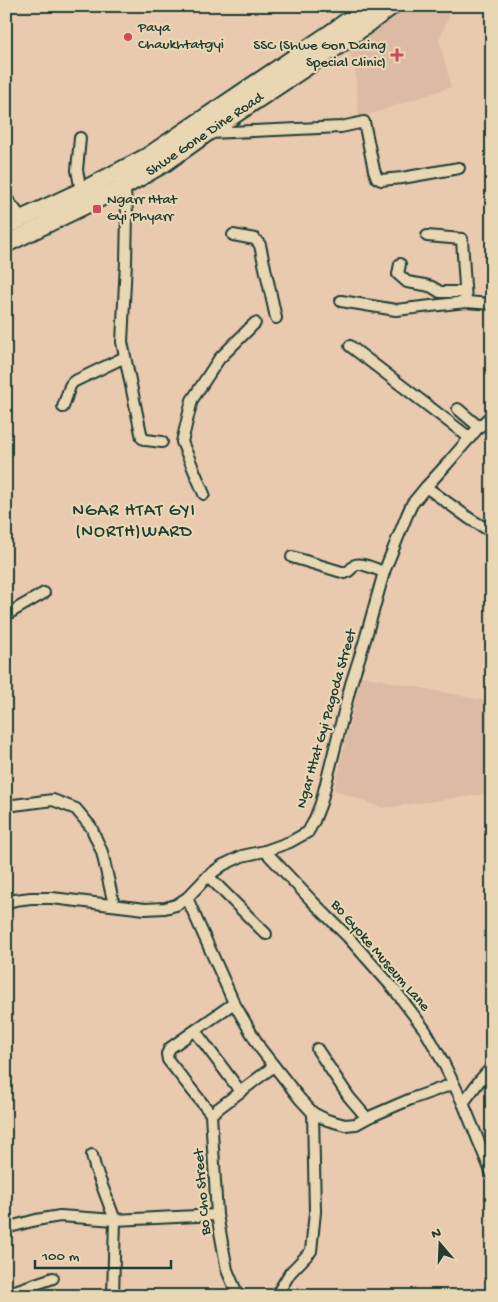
<svg xmlns="http://www.w3.org/2000/svg" width="498" height="1302" viewBox="0 0 498 1302" font-family="'Gochi Hand',sans-serif">
  <style>
    .built { fill: #ddbaa3 }
    .lines { fill: none; stroke-linecap: round; stroke-linejoin: round }
    .minor-casing { stroke: #1f3d34; stroke-width: 14 }
    .primary-casing { stroke: #1f3d34; stroke-width: 20 }
    .minor { stroke: #e9d6b3; stroke-width: 10 }
    .primary { stroke: #e9d6b3; stroke-width: 16 }
    .poi-dot { fill: #d1495b; stroke: #e9d6b3; stroke-width: 2 }
    .labels { text-anchor: middle; dominant-baseline: central; stroke-width: 4.5; stroke-linejoin: round; paint-order: stroke }
    .poi-label { font-size: 15px; fill: #1f3d34; stroke: #e9d6b3; text-anchor: start }
    .street-label { font-size: 15px; fill: #1f3d34; stroke: #e9d6b3 }
    .quarter-label { font-size: 18px; letter-spacing: 1px; fill: #1f3d34; stroke: #e9d6b3 }
  </style>
  <rect width="100%" height="100%" fill="#e9caae"/>
  <filter id="ink" filterUnits="userSpaceOnUse"><feTurbulence type="fractalNoise" baseFrequency=".02" numOctaves="2"/><feDisplacementMap in="SourceGraphic" scale="10" xChannelSelector="R" yChannelSelector="G"/><feConvolveMatrix kernelMatrix="1 2 1 2 8 2 1 2 1" color-interpolation-filters="sRGB"/></filter>
  <g filter="url(#ink)">
    <g class="built">
      <path d="M 398,6 L 448,6 L 451,12 L 439,39 L 451,87 L 359,118 L 355,66 L 346,43 Z"/>
      <path d="M 361,676 L 492,702 L 492,793 L 383,808 L 334,790 Z"/>
    </g>
    <g class="lines">
      <defs>
        <g id="minor">
          <path d="M 210,133 L 341,127 L 364,122 L 374,170 L 377,178 L 381,180 L 402,178 L 459,168"/>
          <path d="M 80,138 L 77,170 L 81,191"/>
          <path d="M 124,182 L 127,212 L 126,262 L 122,342 L 142,438 L 146,440 L 162,442"/>
          <path d="M 6,198 L 22,218"/>
          <path d="M 233,235 L 255,239 L 260,245 L 276,318"/>
          <path d="M 427,236 L 462,239 L 466,302"/>
          <path d="M 400,264 L 398,274 L 407,282 L 425,285 L 432,287 L 440,292 L 465,292"/>
          <path d="M 341,301 L 396,310 L 466,302 L 492,304"/>
          <path d="M 350,346 L 470,438"/>
          <path d="M 63,407 L 70,386 L 73,382 L 125,357"/>
          <path d="M 458,409 L 479,427"/>
          <path d="M 426,487 L 470,519 L 492,532"/>
          <path d="M 204,494 L 182,442 L 192,400 L 219,359 L 255,323"/>
          <path d="M 292,557 L 345,573 C 351,571 351,568 355,565 C 360,562 378,570 384,572"/>
          <path d="M 6,615 L 44,593"/>
          <path d="M 6,806 L 53,800 L 76,809 L 91,827 L 102,852 L 114,905"/>
          <path d="M 265,851 L 312,901 L 348,937 L 394,989 L 425,1030 L 443,1062 L 463,1103 L 492,1174"/>
          <path d="M 208,876 L 266,934"/>
          <path d="M 187,898 L 234,1003 L 260,1048 L 300,1099 L 313,1113 L 327,1120 L 345,1125 L 356,1124 L 367,1118 L 411,1099 L 453,1084"/>
          <path d="M 6,903 L 15,900 L 31,898 L 52,898 L 145,909 L 165,908 L 176,905 L 187,898 L 208,876 L 223,865 L 242,856 L 265,851 L 290,842 L 308,832 L 314,821 L 321,803 L 351,684 L 365,640 L 384,572 L 407,515 L 412,504 L 426,487 L 447,464 L 479,427 L 492,415"/>
          <path d="M 196,1032 L 240,1091"/>
          <path d="M 317,1049 L 349,1097 L 367,1118"/>
          <path d="M 463,1103 L 480,1080 L 492,1067"/>
          <path d="M 211,1114 L 217,1215 L 227,1270 L 238,1296"/>
          <path d="M 211,1114 L 168,1060 L 167,1054 L 170,1048 L 234,1003"/>
          <path d="M 211,1114 L 274,1066"/>
          <path d="M 92,1155 L 95,1167 L 115,1220 L 113,1296"/>
          <path d="M 6,1228 L 36,1220 L 60,1216 L 115,1220 L 217,1215"/>
          <path d="M 6,1294 L 53,1278"/>
          <path d="M 276,1296 L 290,1273 L 311,1251 L 315,1212 L 313,1113"/>
        </g>
        <g id="primary">
          <path d="M 6,226 L 81,191 L 148,156 L 329,34 L 368,6"/>
          <path d="M 6,244 L 125,186 L 165,163 L 207,133 L 338,46 L 392,6"/>
        </g>
      </defs>
      <use href="#minor" class="minor-casing"/>
      <use href="#primary" class="primary-casing"/>
      <use href="#minor" class="minor"/>
      <use href="#primary" class="primary"/>
    </g>
  </g>
  <g class="poi-dot">
    <circle cx="128" cy="37" r="5"/>
    <path d="M394.5 47.5h5v5h5v5h-5v5h-5v-5h-5v-5h5z"/>
    <rect x="92" y="204" width="10" height="10" rx="2.5"/>
  </g>
  <g class="labels">
    <g class="poi-label">
      <text x="138" y="28">Paya<tspan x="138" dy="17">Chaukhtatgyi</tspan></text>
      <text x="386" y="46" text-anchor="end">SSC (Shwe Gon Daing<tspan x="386" dy="17">Special Clinic)</tspan></text>
      <text x="107" y="200">Ngarr Htat<tspan x="107" dy="17">Gyi Phyarr</tspan></text>
    </g>
    <g class="street-label">
      <text transform="translate(205 135) rotate(-34)">Shwe Gone Dine Road</text>
      <text transform="translate(327 719) rotate(-74)">Ngar Htat Gyi Pagoda Street</text>
      <text transform="translate(380 956) rotate(49)">Bo Gyoke Museum Lane</text>
      <text transform="translate(203 1192) rotate(-95)">Bo Cho Street</text>
    </g>
    <g class="quarter-label">
      <text x="134" y="511">NGAR HTAT GYI<tspan x="134" dy="21">(NORTH)WARD</tspan></text>
    </g>
  </g>
  <rect width="498" height="1302" fill="none" stroke="#e9d6b3" stroke-width="25"/>
  <rect x="12" y="12" width="473" height="1277" fill="none" stroke="#1f3d34" stroke-width="2" filter="url(#ink)"/>
  <g transform="translate(440 1244) rotate(341)" stroke="#e9d6b3" stroke-width="4" paint-order="stroke">
  <path d="M0-4L9 19L0 12L-9 19Z" fill="#1f3d34"/>
  <text y="-8" font-size="14" font-weight="bold" text-anchor="middle" fill="#1f3d34">N</text>
  </g>
  <path d="M35 1260v8h136v-8" fill="none" stroke="#1f3d34" stroke-width="2.5"/>
  <text x="42" y="1260" font-size="15" fill="#1f3d34" stroke="#e9d6b3" stroke-width="4" paint-order="stroke">100 m</text>
</svg>
